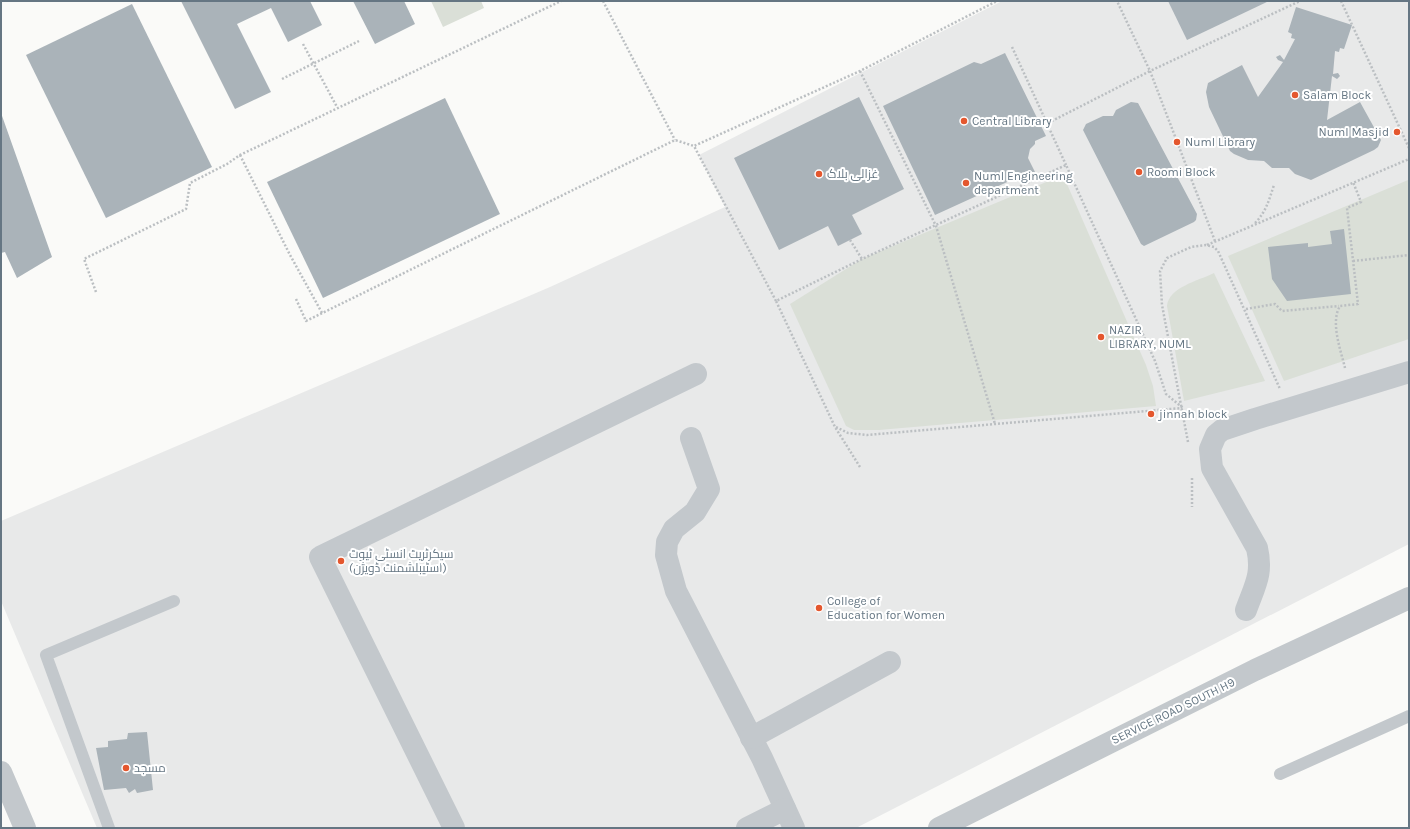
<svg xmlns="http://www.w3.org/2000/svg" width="1410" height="829" viewBox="0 0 1410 829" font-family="Karla,Cairo,sans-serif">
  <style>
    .built { fill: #e8e9e9 }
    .green { fill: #dadfd7 }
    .building { fill: #aab3b9 }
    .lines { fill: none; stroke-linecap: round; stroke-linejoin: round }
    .path { stroke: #bbbfc2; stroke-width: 2.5; stroke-dasharray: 2 2; stroke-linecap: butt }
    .service { stroke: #c3c8cc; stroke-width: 12 }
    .minor { stroke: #c3c8cc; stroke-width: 22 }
    .poi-dot { fill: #e4572e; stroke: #fff; stroke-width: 1.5 }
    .labels { text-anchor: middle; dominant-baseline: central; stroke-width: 4; stroke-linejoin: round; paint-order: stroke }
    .poi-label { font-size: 12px; fill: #657683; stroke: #fff; text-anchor: start }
    .street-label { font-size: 12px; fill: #657683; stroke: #fff }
  </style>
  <rect width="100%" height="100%" fill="#fafaf8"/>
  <path class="built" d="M 1002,1 L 1409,1 L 1409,544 L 856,828 L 97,828 L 1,601 L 1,521 L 550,287 L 725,207 L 699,155 Z"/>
  <g class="green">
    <path d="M 431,1 L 481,1 L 484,8 L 443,27 Z"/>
    <path d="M 1063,175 L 1146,365 L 1153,386 L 1156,406 L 879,430 L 854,430 L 846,426 L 790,304 L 862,259 Z"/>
    <path d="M 1408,180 L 1409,339 L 1284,381 L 1228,256 Z"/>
    <path d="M 1214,273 L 1265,381 L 1184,401 L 1167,306 C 1169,287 1198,281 1214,273 Z"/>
  </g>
  <g class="building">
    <path d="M 181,1 L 310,1 L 322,25 L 288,42 L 271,8 L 237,24 L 271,92 L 235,109 Z"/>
    <path d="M 353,1 L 404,1 L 415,24 L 375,44 Z"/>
    <path d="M 1168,1 L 1269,1 L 1187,40 Z"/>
    <path d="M 132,4 L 212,167 L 106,218 L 26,55 Z"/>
    <path d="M 1296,7 L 1352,25 L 1344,49 L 1340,48 L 1339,52 L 1335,51 L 1333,74 L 1338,73 L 1340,76 L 1337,79 L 1332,76 L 1327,120 L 1360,102 L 1381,140 L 1378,147 L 1374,150 L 1311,180 L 1295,174 L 1289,168 L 1272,168 L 1264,161 L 1248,160 L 1234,154 L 1230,151 L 1209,107 L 1206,92 L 1208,83 L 1242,65 L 1258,97 L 1283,62 L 1278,60 L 1276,57 L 1280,55 L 1284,60 L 1295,39 L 1291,38 L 1292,34 L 1288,32 Z"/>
    <path d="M 1005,53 L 1046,136 L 1035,141 L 1035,144 L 1030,149 L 1028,158 L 1036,174 L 1018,182 L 1016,178 L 935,215 L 883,106 L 974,62 L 981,64 Z"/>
    <path d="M 859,97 L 904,189 L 852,215 L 862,234 L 838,246 L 828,226 L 779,250 L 734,158 Z"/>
    <path d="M 445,98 L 500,214 L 323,298 L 267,182 Z"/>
    <path d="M 1131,102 L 1138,103 L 1197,214 L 1196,220 L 1194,222 L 1144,246 L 1141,244 L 1083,130 L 1086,124 L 1103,116 L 1113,116 L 1116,110 Z"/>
    <path d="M 1,113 L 52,257 L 17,278 L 5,252 L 1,253 Z"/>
    <path d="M 1344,229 L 1351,294 L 1287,301 L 1272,279 L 1268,247 L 1308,243 L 1308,247 L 1332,244 L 1330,231 Z"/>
    <path d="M 147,732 L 153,790 L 137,793 L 135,789 L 129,793 L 126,788 L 104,790 L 96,748 L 108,747 L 108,741 L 127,739 L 128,733 Z"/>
  </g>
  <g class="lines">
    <g class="path">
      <path d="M 603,1 L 675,140"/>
      <path d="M 1341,1 L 1409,148"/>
      <path d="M 303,44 L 337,107"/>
      <path d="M 1012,47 L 1066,165"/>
      <path d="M 860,71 L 936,226 L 995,424"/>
      <path d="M 282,79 L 359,41"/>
      <path d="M 1048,123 L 1150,71 L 1117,1"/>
      <path d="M 240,155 L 290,255 L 322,313"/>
      <path d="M 1255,223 C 1266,212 1269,200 1274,185"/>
      <path d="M 850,240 L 862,259"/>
      <path d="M 1215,241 L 1150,71 L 1300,1"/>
      <path d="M 1207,245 L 1409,159"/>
      <path d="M 1353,261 L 1409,255"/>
      <path d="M 96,292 L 84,259 L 186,209 L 190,183 L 227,164 L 240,155 L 561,1"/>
      <path d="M 296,299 L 306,321 L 675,140 L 694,146"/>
      <path d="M 776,301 L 694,146 L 860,71 L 997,1"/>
      <path d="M 1246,309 L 1275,304 L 1282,311 L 1339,306"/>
      <path d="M 1345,368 C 1341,351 1330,322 1340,306 L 1358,304 L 1347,208 L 1361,202 L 1353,182"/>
      <path d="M 836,427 L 848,433 L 867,435 L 1182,408"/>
      <path d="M 1188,442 L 1162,305 L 1160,271 L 1167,258 L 1191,247 L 1206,245 L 1214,247 L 1218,251 L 1280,389"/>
      <path d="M 860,467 L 835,427 L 776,301 L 862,259 L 1066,165 L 1155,361 L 1166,394 L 1183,408"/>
      <path d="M 1192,478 L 1192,507"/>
    </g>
    <g class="service">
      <path d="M 1280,774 L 1409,716"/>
      <path d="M 109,828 L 46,655 L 174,601"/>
    </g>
    <g class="minor">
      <path d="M 691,438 L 709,489 L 695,512 L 674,529 L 667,542 L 666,555 L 676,591 L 762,758 L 794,828"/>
      <path d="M 1246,610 C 1255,585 1263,574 1257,548 L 1212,468 L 1210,449 L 1216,435 L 1222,430 L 1255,419 L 1409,372"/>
      <path d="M 751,738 L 890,662"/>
      <path d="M 1,772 L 25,828"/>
      <path d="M 454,828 L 320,557 L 696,374"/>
      <path d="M 747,828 L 785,809"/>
      <path d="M 939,828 L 1255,670 L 1409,598"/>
    </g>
  </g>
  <g class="poi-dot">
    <circle cx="1295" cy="95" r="4"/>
    <circle cx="964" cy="121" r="4"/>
    <circle cx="1397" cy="132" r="4"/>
    <circle cx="1177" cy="142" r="4"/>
    <circle cx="1139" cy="172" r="4"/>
    <circle cx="819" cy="174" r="4"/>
    <circle cx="966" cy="183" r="4"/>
    <circle cx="1101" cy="337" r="4"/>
    <circle cx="1151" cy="414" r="4"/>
    <circle cx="341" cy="561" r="4"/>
    <circle cx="819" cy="608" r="4"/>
    <circle cx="126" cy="768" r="4"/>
  </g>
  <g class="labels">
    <g class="poi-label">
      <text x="1303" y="95">Salam Block</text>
      <text x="972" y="121">Central Library</text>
      <text x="1389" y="132" text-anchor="end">Numl Masjid</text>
      <text x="1185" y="142">Numl Library</text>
      <text x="1147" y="172">Roomi Block</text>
      <text x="827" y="174">غزالی بلاک</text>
      <text x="974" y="176">Numl Engineering<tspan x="974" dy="14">department</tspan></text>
      <text x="1109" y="330">NAZIR<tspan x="1109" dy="14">LIBRARY, NUML</tspan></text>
      <text x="1159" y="414">jinnah block</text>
      <text x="349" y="554">سیکرٹریٹ انسٹی ٹیوٹ<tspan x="349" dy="14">(اسٹیبلشمنٹ ڈویژن)</tspan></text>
      <text x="827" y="601">College of<tspan x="827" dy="14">Education for Women</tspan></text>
      <text x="134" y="768">مسجد</text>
    </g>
    <g class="street-label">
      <text transform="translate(1173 711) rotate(-26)">SERVICE ROAD SOUTH H9</text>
    </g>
  </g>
  <rect width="1410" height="829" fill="none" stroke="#657683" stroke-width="4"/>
</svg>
